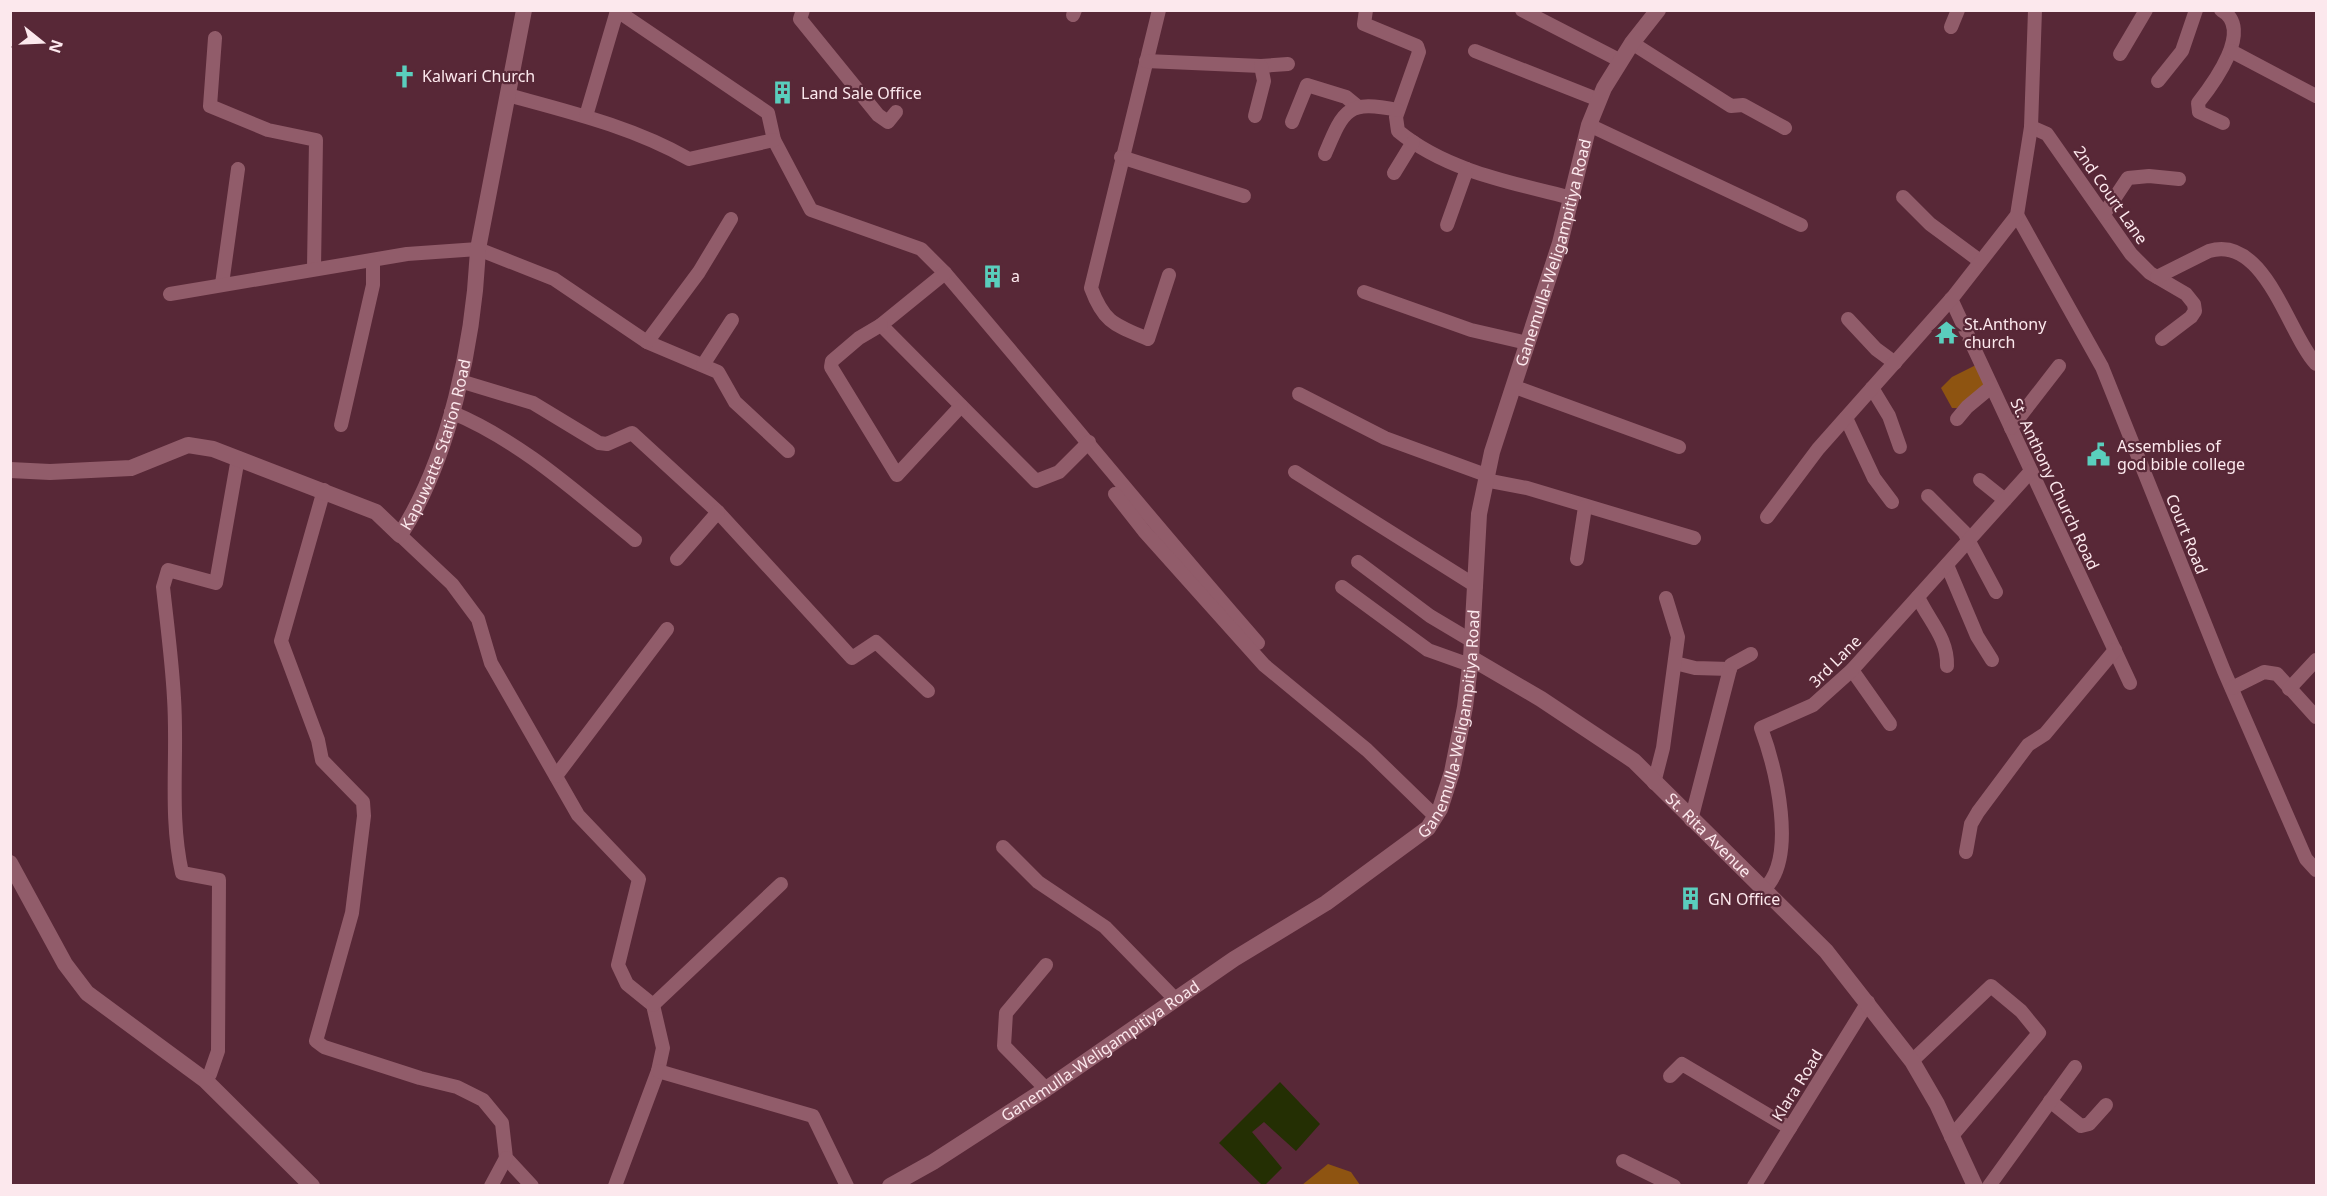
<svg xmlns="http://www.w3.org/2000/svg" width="2327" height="1196" viewBox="0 0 2327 1196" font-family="'Noto Sans',sans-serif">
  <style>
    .green { fill: #8e5411 }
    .water { fill: #242f03 }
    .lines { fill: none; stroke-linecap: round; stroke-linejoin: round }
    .minor { stroke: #915c6a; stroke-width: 14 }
    .tertiary { stroke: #915c6a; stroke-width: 16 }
    .labels { text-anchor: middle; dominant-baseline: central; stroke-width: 4.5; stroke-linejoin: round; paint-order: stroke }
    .poi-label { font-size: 16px; fill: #fce8ed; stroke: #582837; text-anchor: start }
    .street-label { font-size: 16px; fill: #fce8ed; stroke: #582837 }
  </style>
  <rect width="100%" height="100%" fill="#582837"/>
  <g class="green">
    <path d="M 1978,364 L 1989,386 L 1957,408 L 1952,408 L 1941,388 L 1952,377 Z"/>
    <path d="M 1328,1164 L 1351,1172 L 1360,1185 L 1302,1185 Z"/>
  </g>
  <path class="water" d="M 1280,1082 L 1320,1124 L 1296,1151 L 1264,1122 L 1252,1132 L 1282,1168 L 1265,1185 L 1262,1185 L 1219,1143 Z"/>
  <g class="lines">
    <g class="minor">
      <path d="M 616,10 L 768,113 L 774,140 L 811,210 L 921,249 L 945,273 C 1050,396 1151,521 1258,643"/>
      <path d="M 803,10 L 800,19 L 878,115 L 888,122 L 896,112"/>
      <path d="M 1159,10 L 1091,288 C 1104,323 1115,325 1148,339 L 1169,275"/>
      <path d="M 1366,10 L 1364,24 L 1417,46 L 1419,52 L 1396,117 L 1398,131 C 1446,171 1513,183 1572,198"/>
      <path d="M 1522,10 L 1621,61"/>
      <path d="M 2221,10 C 2255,28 2213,84 2198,103 L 2199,112 L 2223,123"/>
      <path d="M 1073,15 L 1075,10"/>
      <path d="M 1951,27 L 1958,10"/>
      <path d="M 215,38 L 210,106 L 268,130 L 316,140 L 314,268"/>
      <path d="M 1632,43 L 1731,106 L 1743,105 L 1785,128"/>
      <path d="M 1475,51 L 1599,100"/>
      <path d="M 2231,51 L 2316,96"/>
      <path d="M 2120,54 L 2146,10"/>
      <path d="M 1146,61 L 1261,66 L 1288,64"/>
      <path d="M 2158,81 L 2182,51 L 2196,10"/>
      <path d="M 508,95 C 570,112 633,127 689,159 L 774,140"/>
      <path d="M 586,116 L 617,11"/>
      <path d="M 1255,116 L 1264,81 L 1261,66"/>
      <path d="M 1292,122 L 1307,85 L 1346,97 L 1357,106"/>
      <path d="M 1589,125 L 1801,225"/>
      <path d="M 2031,127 L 2047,134 L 2131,254 L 2150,273 L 2186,294 L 2194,304 L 2195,311 L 2191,317 L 2162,339"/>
      <path d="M 1325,154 C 1344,109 1347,100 1398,110"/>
      <path d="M 1121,157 L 1244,196"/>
      <path d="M 1394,173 L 1413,142"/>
      <path d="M 1903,197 L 1930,224 L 1980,261"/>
      <path d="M 2104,214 L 2128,178 L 2149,176 L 2179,179"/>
      <path d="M 2017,215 L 2102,367 L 2224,671 L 2306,859 L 2316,870"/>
      <path d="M 1447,225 L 1467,169"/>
      <path d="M 945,273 L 881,325 L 1036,481 L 1059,472 L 1089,442"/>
      <path d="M 2157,277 L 2209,251 C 2265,234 2288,334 2316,364"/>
      <path d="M 222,284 L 238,169"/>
      <path d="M 1364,292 L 1471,330 L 1527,343"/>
      <path d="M 170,294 L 407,254 L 478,249 L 554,279 L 647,342 L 718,372 L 735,402 L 788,451"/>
      <path d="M 1951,299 L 2130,683"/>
      <path d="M 1848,319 L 1876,349 L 1895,363"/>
      <path d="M 881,325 L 859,338 L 832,361 L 831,367 L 897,475 L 961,406"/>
      <path d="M 647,342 L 699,272 L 731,219"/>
      <path d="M 703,365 L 732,320"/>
      <path d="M 460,381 L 533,403 L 599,443 L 607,444 L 632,433 L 718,512 L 852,658 L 876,642 L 928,691"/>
      <path d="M 1515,387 L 1679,447"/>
      <path d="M 1872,388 L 1889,416 L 1900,447"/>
      <path d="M 1299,394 L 1385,438 L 1486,475"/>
      <path d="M 451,412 C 521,441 577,493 635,540"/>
      <path d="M 1846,418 L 1874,478 L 1892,502"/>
      <path d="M 1957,419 L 1967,407 L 1991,387"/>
      <path d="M 341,425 L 373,285 L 373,261"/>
      <path d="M 2011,428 L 2059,366"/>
      <path d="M 1295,472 L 1476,586"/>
      <path d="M 1485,480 L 1527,488 L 1694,538"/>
      <path d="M 1980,480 L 2005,500"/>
      <path d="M 324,490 L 281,641 L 318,740 L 322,760 L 363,802 L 364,816 L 352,913 L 316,1041 L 324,1047 L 420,1078 L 457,1087 L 483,1100 L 502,1123 L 506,1158 L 532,1186"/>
      <path d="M 1115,494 L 1144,531 L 1264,665 L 1367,750 L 1435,816"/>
      <path d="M 1928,496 L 1964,532 L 1996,592"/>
      <path d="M 1767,517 L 1818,449 L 1953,297 L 2017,215 L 2031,127 L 2035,10"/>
      <path d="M 400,535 L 452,584 L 478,619 L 491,663 L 578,815 L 639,879 L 618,965 L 627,984 L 653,1005 L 663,1048 L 658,1071 L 615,1186"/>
      <path d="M 677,559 L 718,512"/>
      <path d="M 1577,559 L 1585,507"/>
      <path d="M 1358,562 L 1430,616 L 1472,641"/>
      <path d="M 1947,565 L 1977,636 L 1992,660"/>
      <path d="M 1342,587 L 1428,650 L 1470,665"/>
      <path d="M 1918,597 C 1929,621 1948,638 1947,666"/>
      <path d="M 1675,663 L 1695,668 L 1730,669"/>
      <path d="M 1852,670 L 1890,724"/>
      <path d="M 2232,688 L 2264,672 L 2277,674 L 2316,717"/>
      <path d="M 2289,689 L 2316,660"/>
      <path d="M 556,776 L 667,629"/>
      <path d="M 1654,783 L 1663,748 L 1678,637 L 1666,598"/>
      <path d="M 1691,820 L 1731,665 L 1751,654"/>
      <path d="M 1003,847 L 1038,882 L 1105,927 L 1176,1000"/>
      <path d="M 1966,852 L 1971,824 L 1978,812 L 2028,745 L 2045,734 L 2115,650"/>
      <path d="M 1763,890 C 1799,859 1775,766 1761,728 L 1813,705 L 1852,670 L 2031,471"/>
      <path d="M 1046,965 L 1006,1013 L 1004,1046 L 1046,1089"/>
      <path d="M 653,1005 L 781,884"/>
      <path d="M 1912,1061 L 1991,986 L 2021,1011 L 2039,1033 L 1951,1137"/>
      <path d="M 658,1071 L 813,1116 L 847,1186"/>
      <path d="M 1670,1076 L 1682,1064 L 1790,1128"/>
      <path d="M 205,1080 L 210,1074 L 218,1051 L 219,880 L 182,873 C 169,815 178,757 174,698 C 172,661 167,624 163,587 L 168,570 L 216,583 L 238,458"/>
      <path d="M 2050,1101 L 2081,1126 L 2089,1124 L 2106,1105"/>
      <path d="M 1623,1161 L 1674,1186"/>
      <path d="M 491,1186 L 506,1158"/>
      <path d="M 1754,1186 L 1868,1002"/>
      <path d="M 1989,1186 L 2075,1067"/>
    </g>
    <g class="tertiary">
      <path id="s1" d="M 10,470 L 50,472 L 131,468 L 188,445 L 213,449 L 376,512 L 400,535 C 450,458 474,340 478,249 L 524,10"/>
      <path id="s2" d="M 1471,658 L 1541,699 L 1634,761 L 1826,951 L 1912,1061 L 1937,1104 L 1975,1186"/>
      <path d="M 10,863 L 65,964 L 87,993 L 205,1080 L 312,1186"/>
      <path id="s3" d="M 890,1186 L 933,1162 L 1046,1089 L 1234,959 L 1326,903 L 1428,828 L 1440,809 L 1452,772 L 1465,707 L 1471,658 L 1479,514 L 1492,452 L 1560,243 L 1589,125 L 1604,88 L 1632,43 L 1658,10"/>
    </g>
  </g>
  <defs>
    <symbol id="church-bare" viewBox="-9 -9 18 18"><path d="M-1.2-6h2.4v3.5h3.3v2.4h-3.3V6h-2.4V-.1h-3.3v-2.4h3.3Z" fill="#5acebd" stroke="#582837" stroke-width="2.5" paint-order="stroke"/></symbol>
    <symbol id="building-bare" viewBox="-9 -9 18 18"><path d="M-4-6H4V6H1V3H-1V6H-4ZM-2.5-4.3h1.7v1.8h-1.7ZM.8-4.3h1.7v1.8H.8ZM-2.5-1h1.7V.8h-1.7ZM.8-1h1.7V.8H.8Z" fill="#5acebd" stroke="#582837" stroke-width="2.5" paint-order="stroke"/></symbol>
    <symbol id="temple-bare" viewBox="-9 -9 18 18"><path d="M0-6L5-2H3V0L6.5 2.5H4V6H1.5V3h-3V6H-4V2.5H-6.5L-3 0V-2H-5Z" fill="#5acebd" stroke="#582837" stroke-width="2.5" paint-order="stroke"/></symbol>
    <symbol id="civic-bare" viewBox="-9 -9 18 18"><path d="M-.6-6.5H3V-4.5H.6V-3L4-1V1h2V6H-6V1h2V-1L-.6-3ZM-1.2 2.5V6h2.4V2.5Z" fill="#5acebd" stroke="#582837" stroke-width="2.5" paint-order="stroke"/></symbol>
  </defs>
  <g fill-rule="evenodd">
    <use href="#church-bare" x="388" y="60" width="33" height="33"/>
    <use href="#building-bare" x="766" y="76" width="33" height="33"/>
    <use href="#building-bare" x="976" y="260" width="33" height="33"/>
    <use href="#temple-bare" x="1930" y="316" width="33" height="33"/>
    <use href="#civic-bare" x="2082" y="438" width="33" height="33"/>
    <use href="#building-bare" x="1674" y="882" width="33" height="33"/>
  </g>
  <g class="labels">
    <g class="poi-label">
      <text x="422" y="76">Kalwari Church</text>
      <text x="801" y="93">Land Sale Office</text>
      <text x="1011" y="276">a</text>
      <text x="1964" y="324">St.Anthony<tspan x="1964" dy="18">church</tspan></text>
      <text x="2117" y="446">Assemblies of<tspan x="2117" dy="18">god bible college</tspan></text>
      <text x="1708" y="899">GN Office</text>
    </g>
    <g class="street-label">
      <text transform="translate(2111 195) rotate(55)">2nd Court Lane</text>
      <text stroke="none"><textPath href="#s3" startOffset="1240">Ganemulla-Weligampitiya Road</textPath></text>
      <text stroke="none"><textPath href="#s1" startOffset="514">Kapuwatte Station Road</textPath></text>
      <text transform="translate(2055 484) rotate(65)">St. Anthony Church Road</text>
      <text transform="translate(2187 534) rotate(68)">Court Road</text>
      <text transform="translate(1835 661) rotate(-45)">3rd Lane</text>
      <text stroke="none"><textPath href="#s3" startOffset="754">Ganemulla-Weligampitiya Road</textPath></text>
      <text stroke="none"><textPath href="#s2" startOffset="298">St. Rita Avenue</textPath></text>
      <text stroke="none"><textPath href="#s3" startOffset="250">Ganemulla-Weligampitiya Road</textPath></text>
      <text transform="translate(1797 1085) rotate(-58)">Klara Road</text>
    </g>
  </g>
  <rect width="2327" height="1196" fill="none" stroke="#fce8ed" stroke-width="24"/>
  <g transform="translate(42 42) rotate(108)" stroke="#582837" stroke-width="4.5" paint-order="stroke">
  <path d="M0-4.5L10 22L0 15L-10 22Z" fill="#fce8ed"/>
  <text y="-9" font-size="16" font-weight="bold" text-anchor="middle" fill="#fce8ed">N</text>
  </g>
</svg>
